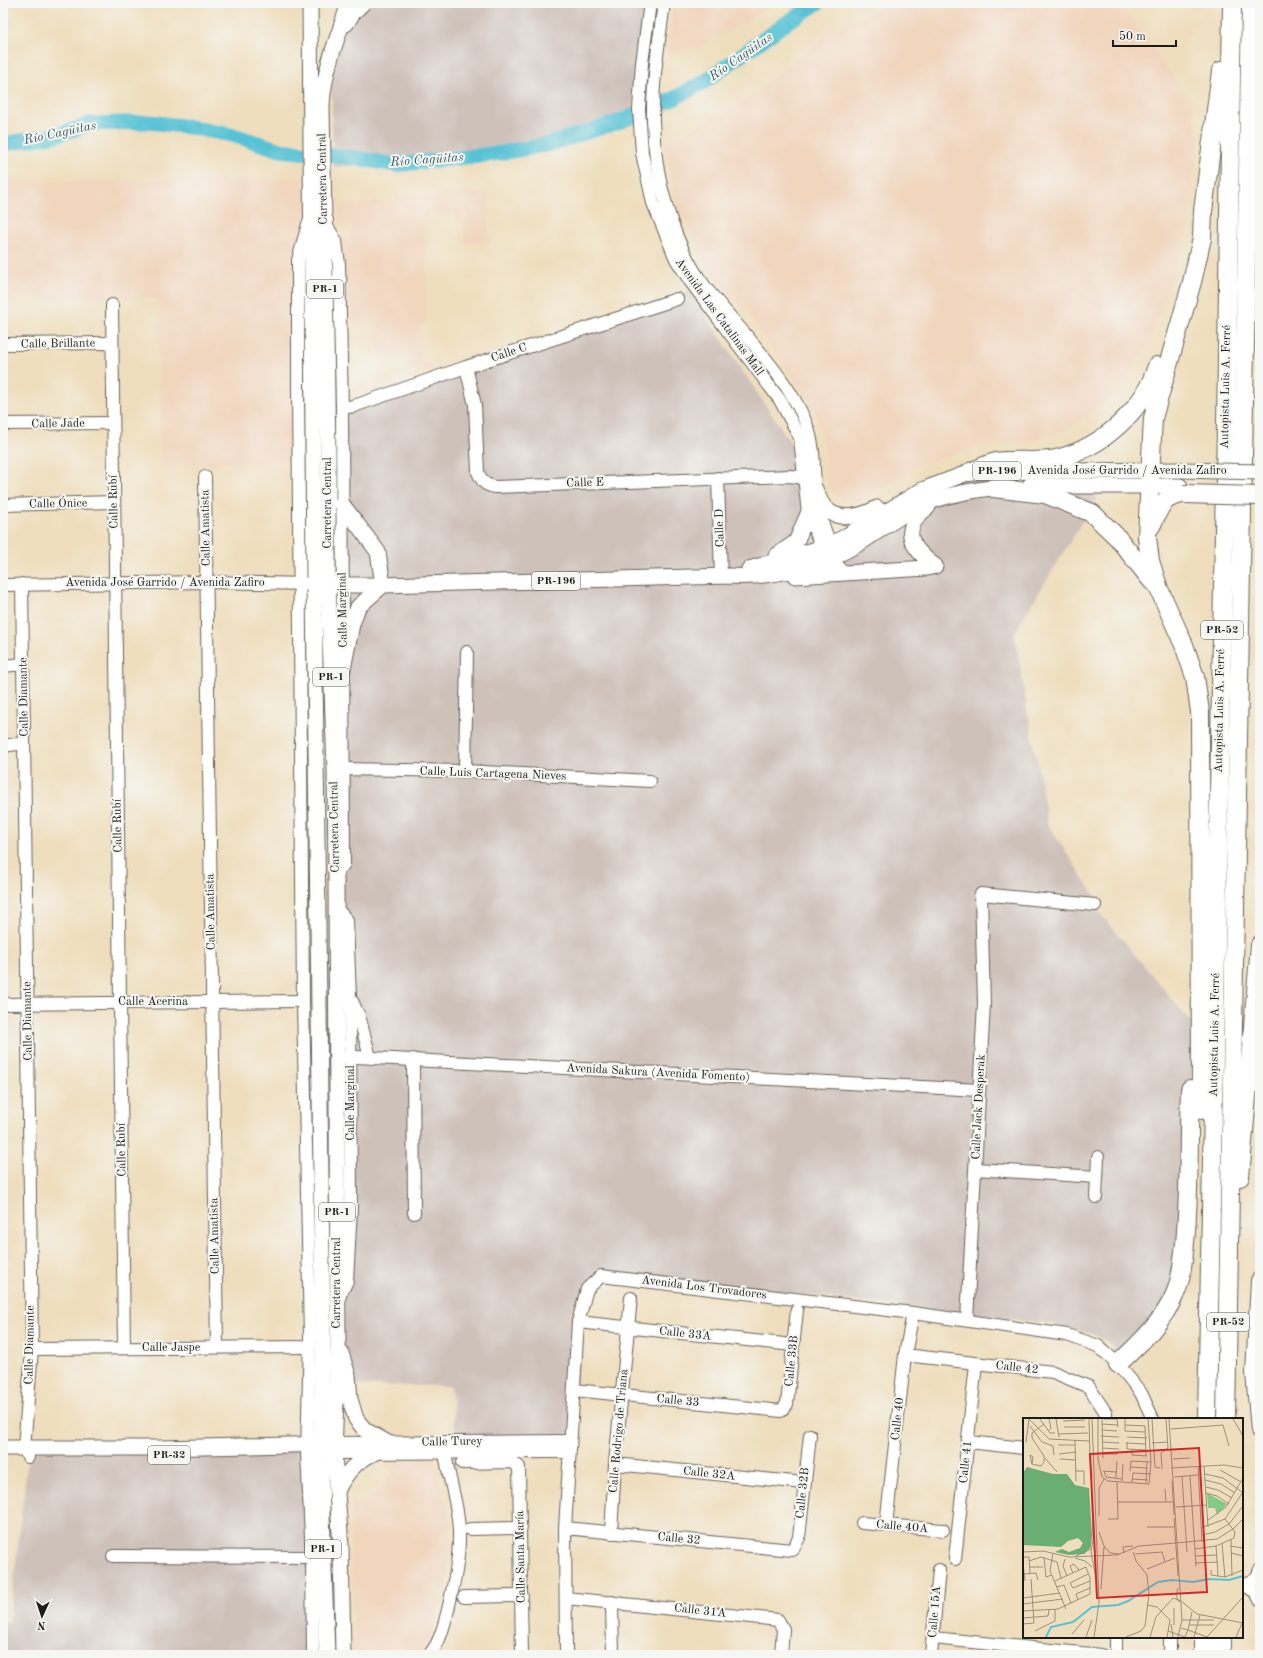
<svg xmlns="http://www.w3.org/2000/svg" width="1263" height="1658" viewBox="0 0 1263 1658" font-family="'Old Standard TT',serif">
  <style>
    .built { fill: #f1d5bd }
    .industrial { fill: #cec1ba }
    .lines { fill: none; stroke-linecap: round; stroke-linejoin: round }
    .river { stroke: #59c2d5; stroke-width: 15 }
    .minor-casing { stroke: #666054; stroke-width: 14 }
    .major-casing { stroke: #666054; stroke-width: 17 }
    .highway-casing { stroke: #666054; stroke-width: 20 }
    .minor { stroke: #fff; stroke-width: 12 }
    .major { stroke: #fff; stroke-width: 15 }
    .highway { stroke: #fff; stroke-width: 18 }
    .major-bridge-casing { stroke: #666054; stroke-width: 17; stroke-linecap: butt }
    .highway-bridge-casing { stroke: #666054; stroke-width: 20; stroke-linecap: butt }
    .major-bridge { stroke: #fff; stroke-width: 15 }
    .highway-bridge { stroke: #fff; stroke-width: 18 }
    .labels { text-anchor: middle; dominant-baseline: central; stroke-width: 4; stroke-linejoin: round; paint-order: stroke }
    .shield { fill: #f6f6f2; stroke: #5d5d5c; stroke-width: 1 }
    .shield-label { font-size: 11px; font-weight: bold; fill: #1c1c1c }
    .street-label { font-size: 12px; fill: #1c1c1c; stroke: #f6f6f2 }
    .water-label { font-size: 13px; font-style: italic; fill: #345e66; stroke: #f6f6f2 }
    .inset-river { fill: none; stroke: #59c2d5; stroke-width: 2 }
    .inset-road { fill: none; stroke: #9b907d; stroke-width: 1 }
    .view { fill: #d62828; fill-opacity: 0.15; stroke: #d62828; stroke-width: 2 }
    .inset-edge { fill: none; stroke: #1c1c1c; stroke-width: 2 }
  </style>
  <rect width="100%" height="100%" fill="#f6f6f2"/>
  <filter id="ink" filterUnits="userSpaceOnUse"><feTurbulence type="fractalNoise" baseFrequency=".025" numOctaves="2"/><feDisplacementMap in="SourceGraphic" scale="8" xChannelSelector="R" yChannelSelector="G"/><feConvolveMatrix kernelMatrix="1 2 1 2 8 2 1 2 1" color-interpolation-filters="sRGB"/></filter>
  <filter id="wash" filterUnits="userSpaceOnUse"><feTurbulence type="fractalNoise" baseFrequency=".012" numOctaves="4" result="noise"/><feDisplacementMap in="SourceGraphic" scale="16" xChannelSelector="R" yChannelSelector="G"/><feGaussianBlur stdDeviation="0.9" result="paint"/><feColorMatrix in="noise" values="0 0 0 0 0 0 0 0 0 0 0 0 0 0 0 0 0 1.4 0 .05"/><feComposite in="paint" operator="in"/></filter>
  <g filter="url(#wash)">
    <rect width="100%" height="100%" fill="#efdebd"/>
    <g class="built">
      <path d="M 673,3 L 775,3 L 750,19 L 696,49 L 667,56 Z"/>
      <path d="M 889,3 L 1120,3 L 1192,103 L 1198,140 L 1186,236 L 1149,342 L 1119,391 L 1071,427 L 1037,441 L 985,445 L 919,465 L 861,501 L 844,501 L 827,487 L 824,451 L 814,409 L 743,308 L 724,288 L 701,255 L 682,219 L 670,179 L 665,144 L 748,99 L 827,34 Z"/>
      <path d="M 301,179 L 301,190 L 306,190 L 308,460 L 161,467 L 158,298 L 3,297 L 3,182 Z"/>
      <path d="M 487,192 L 490,243 L 465,244 L 464,219 L 469,219 L 468,212 L 462,213 L 462,219 L 455,220 L 454,211 L 428,213 L 428,225 L 423,226 L 427,245 L 426,321 L 420,324 L 421,363 L 431,363 L 432,372 L 404,373 L 404,358 L 379,359 L 374,322 L 345,321 L 342,239 L 351,238 L 351,227 L 340,227 L 339,204 L 396,201 L 396,197 Z"/>
      <path d="M 397,1456 L 433,1457 L 437,1463 L 440,1484 L 451,1519 L 452,1555 L 445,1587 L 433,1633 L 420,1655 L 353,1655 L 351,1505 L 363,1502 L 382,1487 L 393,1470 Z"/>
    </g>
    <g class="industrial">
      <path d="M 363,3 L 646,3 L 632,110 L 510,156 L 334,167 L 331,83 L 345,23 Z"/>
      <path d="M 689,291 L 795,449 L 835,540 L 945,480 L 1116,467 L 1014,633 L 1048,825 L 1096,897 L 1100,913 L 1192,1023 L 1191,1210 L 1180,1286 L 1124,1357 L 1106,1341 L 1095,1335 L 1054,1324 L 622,1274 L 587,1289 L 570,1442 L 456,1443 L 451,1386 L 332,1385 L 320,400 L 343,406 L 390,393 Z"/>
      <path d="M 333,1442 L 335,1655 L 3,1655 L 3,1622 L 9,1621 L 29,1448 Z"/>
    </g>
    <g class="lines">
      <path class="river" d="M 3,144 L 57,135 L 91,124 L 150,122 L 190,127 L 236,136 L 280,150 L 356,158 L 396,165 L 501,153 L 550,144 L 621,121 L 673,99 L 704,82 L 789,21 L 818,3"/>
    </g>
  </g>
  <g filter="url(#ink)">
    <g class="lines">
      <defs>
        <g id="minor">
          <path d="M 650,3 L 642,63 L 639,109 L 642,153 L 653,203 L 676,259 L 690,281 L 780,400 L 800,438 L 808,514 L 833,574"/>
          <path d="M 664,3 C 659,42 652,82 653,121 C 654,176 672,244 706,288 C 738,328 790,379 807,426 C 817,452 812,477 817,503 C 822,527 833,550 841,574"/>
          <path d="M 327,220 L 327,226 L 336,241 L 339,264 L 342,408 L 344,864 L 336,874"/>
          <path d="M 308,224 L 298,260 L 298,389 L 303,1001 L 310,1337 L 307,1453 L 312,1557 L 313,1655"/>
          <path d="M 112,305 L 124,1348"/>
          <path d="M 3,344 L 112,343"/>
          <path d="M 466,367 L 475,405 L 478,472 C 482,482 485,485 495,487 L 790,476 L 805,478"/>
          <path d="M 342,408 L 354,406 L 466,367 L 677,299"/>
          <path d="M 3,424 L 113,423"/>
          <path d="M 205,477 L 217,1347"/>
          <path d="M 718,478 L 721,577"/>
          <path d="M 3,505 L 114,502"/>
          <path d="M 22,584 L 32,1349 L 24,1448 L 28,1457"/>
          <path d="M 3,585 L 208,582 L 308,584"/>
          <path d="M 3,666 L 23,664"/>
          <path d="M 3,746 L 24,743"/>
          <path d="M 338,769 L 465,771 L 650,781"/>
          <path d="M 465,771 L 467,652"/>
          <path d="M 336,908 L 347,920 L 350,997 L 351,1208 L 347,1281 L 339,1297"/>
          <path d="M 352,1001 L 359,1016 L 370,1057"/>
          <path d="M 3,1004 L 303,1001"/>
          <path d="M 337,1056 L 979,1090"/>
          <path d="M 413,1059 L 414,1213"/>
          <path d="M 976,1169 L 1096,1177"/>
          <path d="M 1096,1197 L 1098,1157"/>
          <path d="M 967,1320 L 984,1003 L 981,894 L 1095,905"/>
          <path d="M 578,1322 L 793,1345"/>
          <path d="M 32,1349 L 310,1347"/>
          <path d="M 905,1355 L 1053,1372 L 1089,1387 L 1106,1413 L 1106,1419"/>
          <path d="M 574,1390 L 781,1411 L 787,1404 L 797,1310"/>
          <path d="M 968,1442 L 1024,1448"/>
          <path d="M 334,1443 L 569,1441"/>
          <path d="M 334,1453 L 569,1452"/>
          <path d="M 462,1463 L 512,1462 L 519,1467 L 522,1655"/>
          <path d="M 615,1464 L 804,1483"/>
          <path d="M 862,1523 L 943,1530"/>
          <path d="M 886,1525 L 905,1355 L 913,1313"/>
          <path d="M 565,1528 L 792,1550 L 799,1538 L 810,1435"/>
          <path d="M 470,1529 L 521,1528"/>
          <path d="M 611,1533 L 615,1464 L 631,1298"/>
          <path d="M 113,1556 L 312,1557"/>
          <path d="M 955,1559 L 976,1364"/>
          <path d="M 1245,1586 L 1256,1592 L 1260,1600"/>
          <path d="M 1242,1587 L 1257,1577 L 1260,1569"/>
          <path d="M 464,1597 L 522,1596"/>
          <path d="M 566,1598 L 778,1620 L 783,1629 L 781,1655"/>
          <path d="M 612,1602 L 613,1655"/>
          <path d="M 933,1638 L 1101,1655"/>
          <path d="M 429,1655 C 440,1643 444,1625 448,1610 C 453,1587 459,1562 459,1538 C 460,1507 447,1476 444,1445"/>
          <path d="M 566,1655 L 565,1528 L 578,1322 L 587,1289 L 601,1276 L 913,1313 L 1067,1335 L 1098,1346 L 1118,1364 L 1141,1393 L 1153,1419"/>
          <path d="M 931,1655 L 939,1570"/>
          <path d="M 1116,1655 L 1116,1637"/>
          <path d="M 1170,1655 L 1170,1637"/>
        </g>
        <g id="major">
          <path d="M 310,3 L 314,584 L 323,1349 L 320,1453 L 327,1655"/>
          <path d="M 346,24 L 353,13 L 363,3"/>
          <path d="M 325,294 L 339,280"/>
          <path d="M 1029,486 L 1180,486"/>
          <path d="M 815,489 C 818,496 821,504 826,509 C 840,522 862,516 877,508"/>
          <path d="M 342,504 L 378,552 L 383,585"/>
          <path d="M 928,507 C 899,529 910,547 935,566"/>
          <path d="M 776,556 L 796,542 L 808,514"/>
          <path d="M 749,569 L 817,549 L 841,539 L 922,490 L 970,472 L 1181,470"/>
          <path d="M 795,576 L 927,568 L 935,566"/>
          <path d="M 328,585 L 383,585 L 729,576 C 772,579 823,565 860,543 C 879,531 899,516 919,506 C 946,494 976,490 1005,486"/>
          <path d="M 343,669 L 352,624 L 358,607 L 383,585"/>
          <path d="M 341,1353 L 348,1375 L 350,1399 L 356,1419 L 365,1430 L 388,1443"/>
          <path d="M 3,1448 L 160,1448 L 330,1444"/>
          <path d="M 337,1491 C 346,1472 356,1461 376,1452"/>
          <path d="M 343,1655 L 341,1546 L 334,1453 L 338,1345 L 336,874 L 335,769 L 328,585 L 328,452 L 322,105 C 324,69 338,37 349,3"/>
        </g>
        <g id="highway">
          <path d="M 970,472 C 978,469 987,464 996,462 C 1016,459 1036,463 1056,459 C 1102,448 1144,410 1157,366"/>
          <path d="M 993,488 L 1045,494 L 1092,513 L 1117,537 L 1152,581"/>
          <path d="M 1151,526 C 1161,507 1160,498 1183,494"/>
          <path d="M 1201,1110 L 1200,712 L 1195,677 L 1184,645 L 1159,589 L 1150,561 L 1147,537 L 1153,418 L 1192,282 L 1202,238 L 1203,211 L 1221,71"/>
          <path d="M 1240,1177 L 1260,945"/>
          <path d="M 1260,1281 L 1255,1373 L 1260,1430"/>
          <path d="M 1118,1364 C 1140,1343 1163,1322 1175,1294 C 1182,1278 1183,1260 1185,1243 C 1190,1192 1188,1140 1190,1089"/>
          <path d="M 1207,1419 L 1226,428 L 1232,3"/>
          <path d="M 1226,1419 L 1251,3"/>
          <path d="M 1203,1655 L 1203,1637"/>
          <path d="M 1221,1655 L 1221,1637"/>
        </g>
      </defs>
      <use href="#minor" class="minor-casing"/>
      <use href="#major" class="major-casing"/>
      <use href="#highway" class="highway-casing"/>
      <use href="#minor" class="minor"/>
      <use href="#major" class="major"/>
      <use href="#highway" class="highway"/>
      <defs>
        <path id="major-bridge" d="M 1181,470 L 1260,472"/>
        <path id="highway-bridge" d="M 1183,494 L 1260,496"/>
      </defs>
      <use href="#major-bridge" class="major-bridge-casing"/>
      <use href="#highway-bridge" class="highway-bridge-casing"/>
      <use href="#major-bridge" class="major-bridge"/>
      <use href="#highway-bridge" class="highway-bridge"/>
    </g>
  </g>
  <g class="labels">
    <g class="shield">
      <rect x="307" y="280" width="36" height="18" rx="3"/>
      <rect x="973" y="462" width="48" height="18" rx="3"/>
      <rect x="532" y="572" width="48" height="18" rx="3"/>
      <rect x="1201" y="621" width="42" height="18" rx="3"/>
      <rect x="313" y="668" width="36" height="18" rx="3"/>
      <rect x="319" y="1203" width="36" height="18" rx="3"/>
      <rect x="1207" y="1313" width="42" height="18" rx="3"/>
      <rect x="148" y="1446" width="42" height="18" rx="3"/>
      <rect x="305" y="1540" width="36" height="18" rx="3"/>
    </g>
    <g class="shield-label">
      <text x="325" y="289">PR-1</text>
      <text x="997" y="471">PR-196</text>
      <text x="556" y="581">PR-196</text>
      <text x="1222" y="630">PR-52</text>
      <text x="331" y="677">PR-1</text>
      <text x="337" y="1212">PR-1</text>
      <text x="1228" y="1322">PR-52</text>
      <text x="169" y="1455">PR-32</text>
      <text x="323" y="1549">PR-1</text>
    </g>
    <g class="street-label">
      <text transform="translate(323 179) rotate(-91)">Carretera Central</text>
      <text transform="translate(719 317) rotate(54)">Avenida Las Catalinas Mall</text>
      <text transform="translate(58 344) rotate(-1)">Calle Brillante</text>
      <text transform="translate(509 353) rotate(-18)">Calle C</text>
      <text transform="translate(1226 387) rotate(-89)">Autopista Luis A. Ferré</text>
      <text transform="translate(58 424) rotate(-1)">Calle Jade</text>
      <text x="1127" y="471">Avenida José Garrido / Avenida Zafiro</text>
      <text transform="translate(585 483) rotate(-2)">Calle E</text>
      <text transform="translate(114 502) rotate(-91)">Calle Rubí</text>
      <text transform="translate(328 503) rotate(-90)">Carretera Central</text>
      <text transform="translate(58 504) rotate(-1)">Calle Ónice</text>
      <text transform="translate(206 528) rotate(-91)">Calle Amatista</text>
      <text transform="translate(720 528) rotate(-92)">Calle D</text>
      <text x="165" y="583">Avenida José Garrido / Avenida Zafiro</text>
      <text transform="translate(343 610) rotate(-91)">Calle Marginal</text>
      <text transform="translate(24 697) rotate(-91)">Calle Diamante</text>
      <text transform="translate(1220 711) rotate(-89)">Autopista Luis A. Ferré</text>
      <text transform="translate(493 774) rotate(2)">Calle Luis Cartagena Nieves</text>
      <text transform="translate(118 826) rotate(-91)">Calle Rubí</text>
      <text transform="translate(335 827) rotate(-91)">Carretera Central</text>
      <text transform="translate(211 912) rotate(-91)">Calle Amatista</text>
      <text x="153" y="1002">Calle Acerina</text>
      <text transform="translate(28 1021) rotate(-91)">Calle Diamante</text>
      <text transform="translate(1215 1035) rotate(-89)">Autopista Luis A. Ferré</text>
      <text transform="translate(658 1073) rotate(3)">Avenida Sakura (Avenida Fomento)</text>
      <text transform="translate(351 1103) rotate(-90)">Calle Marginal</text>
      <text transform="translate(979 1107) rotate(-87)">Calle Jack Desperak</text>
      <text transform="translate(122 1150) rotate(-91)">Calle Rubí</text>
      <text transform="translate(215 1236) rotate(-91)">Calle Amatista</text>
      <text transform="translate(337 1283) rotate(-90)">Carretera Central</text>
      <text transform="translate(704 1288) rotate(7)">Avenida Los Trovadores</text>
      <text transform="translate(685 1334) rotate(6)">Calle 33A</text>
      <text transform="translate(30 1345) rotate(-89)">Calle Diamante</text>
      <text x="171" y="1348">Calle Jaspe</text>
      <text transform="translate(792 1361) rotate(-84)">Calle 33B</text>
      <text transform="translate(1017 1368) rotate(6)">Calle 42</text>
      <text transform="translate(678 1401) rotate(5)">Calle 33</text>
      <text transform="translate(898 1419) rotate(-84)">Calle 40</text>
      <text transform="translate(619 1431) rotate(-85)">Calle Rodrigo de Triana</text>
      <text transform="translate(452 1442) rotate(-1)">Calle Turey</text>
      <text transform="translate(966 1462) rotate(-84)">Calle 41</text>
      <text transform="translate(709 1474) rotate(6)">Calle 32A</text>
      <text transform="translate(803 1493) rotate(-84)">Calle 32B</text>
      <text transform="translate(902 1527) rotate(5)">Calle 40A</text>
      <text transform="translate(679 1539) rotate(5)">Calle 32</text>
      <text transform="translate(521 1557) rotate(-91)">Calle Santa María</text>
      <text transform="translate(700 1611) rotate(6)">Calle 31A</text>
      <text transform="translate(935 1612) rotate(-85)">Calle 15A</text>
    </g>
    <g class="water-label">
      <text transform="translate(741 57) rotate(-35)">Río Cagüitas</text>
      <text transform="translate(60 133) rotate(-12)">Río Cagüitas</text>
      <text transform="translate(427 160) rotate(-4)">Río Cagüitas</text>
    </g>
  </g>
  <g transform="translate(1023 1418)">
    <rect width="220" height="220" fill="#efdebd"/>
    <path d="M 184,75 L 204,86 L 194,97 L 192,90 L 185,90 Z" fill="#83ca86"/>
    <path d="M 4,49 L 30,56 L 44,56 L 52,67 L 66,70 L 69,117 L 68,129 L 61,136 L 46,137 L 32,134 L 39,131 L 46,134 L 57,130 L 60,125 L 55,120 L 45,123 L 38,129 L 0,127 L 0,55 Z" fill="#6aae73"/>
    <path class="inset-river" d="M 23,219 L 28,209 L 50,204 L 69,189 L 95,187 L 105,183 L 135,164 L 149,162 L 170,164 L 186,161 L 206,162 L 220,158"/>
    <path class="inset-road" d="M 6,1 L 26,21 L 66,23M 17,1 L 27,15 L 32,15M 33,1 L 36,19M 66,1 L 67,41M 69,1 L 76,185 L 71,219M 75,1 L 75,41 L 79,59 L 85,63 L 126,66 L 128,44 L 125,1M 79,1 L 80,40M 81,1 L 94,1 L 95,9M 102,1 L 102,13 L 122,14M 129,1 L 132,49 L 137,50M 146,1 L 159,202 L 155,219M 210,1 L 220,18M 40,3 L 62,2M 79,6 L 95,7M 102,7 L 122,8M 7,8 L 19,24 L 30,28 L 31,37M 122,8 L 123,38M 41,9 L 62,9M 148,11 L 200,7 L 206,28M 79,12 L 94,13M 25,13 L 28,10 L 26,1M 36,16 L 65,15M 78,18 L 96,19M 104,19 L 124,20M 52,22 L 53,63M 3,24 L 6,1M 79,24 L 96,25M 104,24 L 104,31 L 123,32M 103,25 L 123,26M 129,25 L 145,24M 35,27 L 52,27M 79,30 L 96,31M 109,31 L 109,37 L 124,38M 36,36 L 53,34M 80,36 L 95,36M 22,40 L 34,54M 67,40 L 69,59M 37,41 L 53,42M 150,41 L 167,40M 9,46 L 10,39 L 7,37 L 9,46 L 18,48 L 21,44 L 21,38 L 9,20 L 9,15 L 21,6M 175,48 L 179,124M 181,48 L 185,109M 107,49 L 124,50M 148,50 L 201,47 L 220,50M 139,51 L 138,35 L 145,30 L 143,1M 197,52 L 218,64M 53,53 L 61,53 L 61,67M 80,53 L 93,54M 81,53 L 83,59 L 99,61M 107,53 L 108,43 L 128,44M 182,56 L 200,60 L 220,75M 159,58 L 164,134M 167,58 L 173,148M 151,59 L 175,57M 93,60 L 94,43M 109,61 L 125,62M 182,62 L 198,66 L 212,75M 99,63 L 100,46M 149,63 L 151,97M 109,64 L 110,55 L 128,56M 123,65 L 124,44M 183,69 L 195,72 L 209,80M 142,71 L 143,84M 183,75 L 194,78 L 206,86M 69,77 L 70,122 L 68,134 L 73,160M 94,84 L 150,84M 153,89 L 184,87M 76,98 L 76,70 L 81,61M 151,100 L 155,158M 85,101 L 95,101 L 94,64M 185,102 L 203,89 L 220,60M 124,109 L 151,109M 178,110 L 202,101 L 220,74M 76,114 L 81,128 L 87,135 L 96,136M 179,117 L 192,114 L 206,106 L 220,88M 208,122 L 209,158M 153,125 L 194,121 L 210,111 L 220,101M 199,126 L 202,159M 193,128 L 195,158M 207,128 L 220,130M 172,131 L 193,128 L 211,120 L 212,114 L 202,101M 0,134 L 20,133 L 46,139 L 94,137 L 116,128 L 153,125M 30,135 L 27,153 L 43,191M 101,135 L 100,129 L 110,128M 208,135 L 220,138M 112,136 L 139,134 L 142,144M 53,138 L 68,131M 172,138 L 194,137M 0,139 L 6,139 L 7,155M 21,140 L 23,159 L 29,157M 52,140 L 62,143 L 69,149M 42,141 L 40,148 L 44,158M 6,143 L 18,139 L 34,144 L 38,160M 0,145 L 2,163M 172,145 L 195,144M 7,149 L 20,149M 124,151 L 152,140M 188,152 L 188,157 L 202,159 L 220,152M 50,155 L 47,148 L 51,146 L 56,152M 1,156 L 13,155 L 15,162M 65,156 L 47,165 L 50,170 L 67,163M 34,169 L 41,167 L 48,185M 155,170 L 153,177 L 156,184M 78,171 L 81,129M 0,180 L 37,175M 55,182 L 53,176 L 67,170M 0,186 L 40,181M 125,187 L 134,189 L 147,202 L 144,219M 0,193 L 35,191 L 67,176 L 67,160 L 63,149 L 32,163M 169,194 L 165,212 L 184,219M 0,200 L 25,198 L 26,192M 159,202 L 191,202M 0,206 L 11,205 L 8,161M 148,206 L 150,219M 151,207 L 151,190M 167,207 L 191,207M 158,210 L 165,212 L 162,219M 12,213 L 32,203 L 32,191M 145,213 L 162,219M 49,216 L 61,202M 63,219 L 69,202M 103,219 L 118,213 L 122,208 L 126,176 L 124,157 L 113,143 L 110,134M 127,219 L 133,199 L 150,180 L 158,183 L 174,196 L 220,205M 171,219 L 177,197M 184,219 L 220,179M 213,219 L 220,203"/>
    <path class="view" d="M 176,30 L 184,174 L 74,180 L 67,36 Z"/>
    <rect width="220" height="220" class="inset-edge"/>
  </g>
  <rect width="1263" height="1658" fill="none" stroke="#f6f6f2" stroke-width="16"/>
  <g transform="translate(42 1616) rotate(183)" stroke="#f6f6f2" stroke-width="3" paint-order="stroke">
  <path d="M0-3L7 15L0 10L-7 15Z" fill="#1c1c1c"/>
  <text y="-6" font-size="11" font-weight="bold" text-anchor="middle" fill="#1c1c1c">N</text>
  </g>
  <path d="M1113 40v6h63v-6" fill="none" stroke="#1c1c1c" stroke-width="2"/>
  <text x="1119" y="40" font-size="12" fill="#1c1c1c" stroke="#f6f6f2" stroke-width="3" paint-order="stroke">50 m</text>
</svg>
